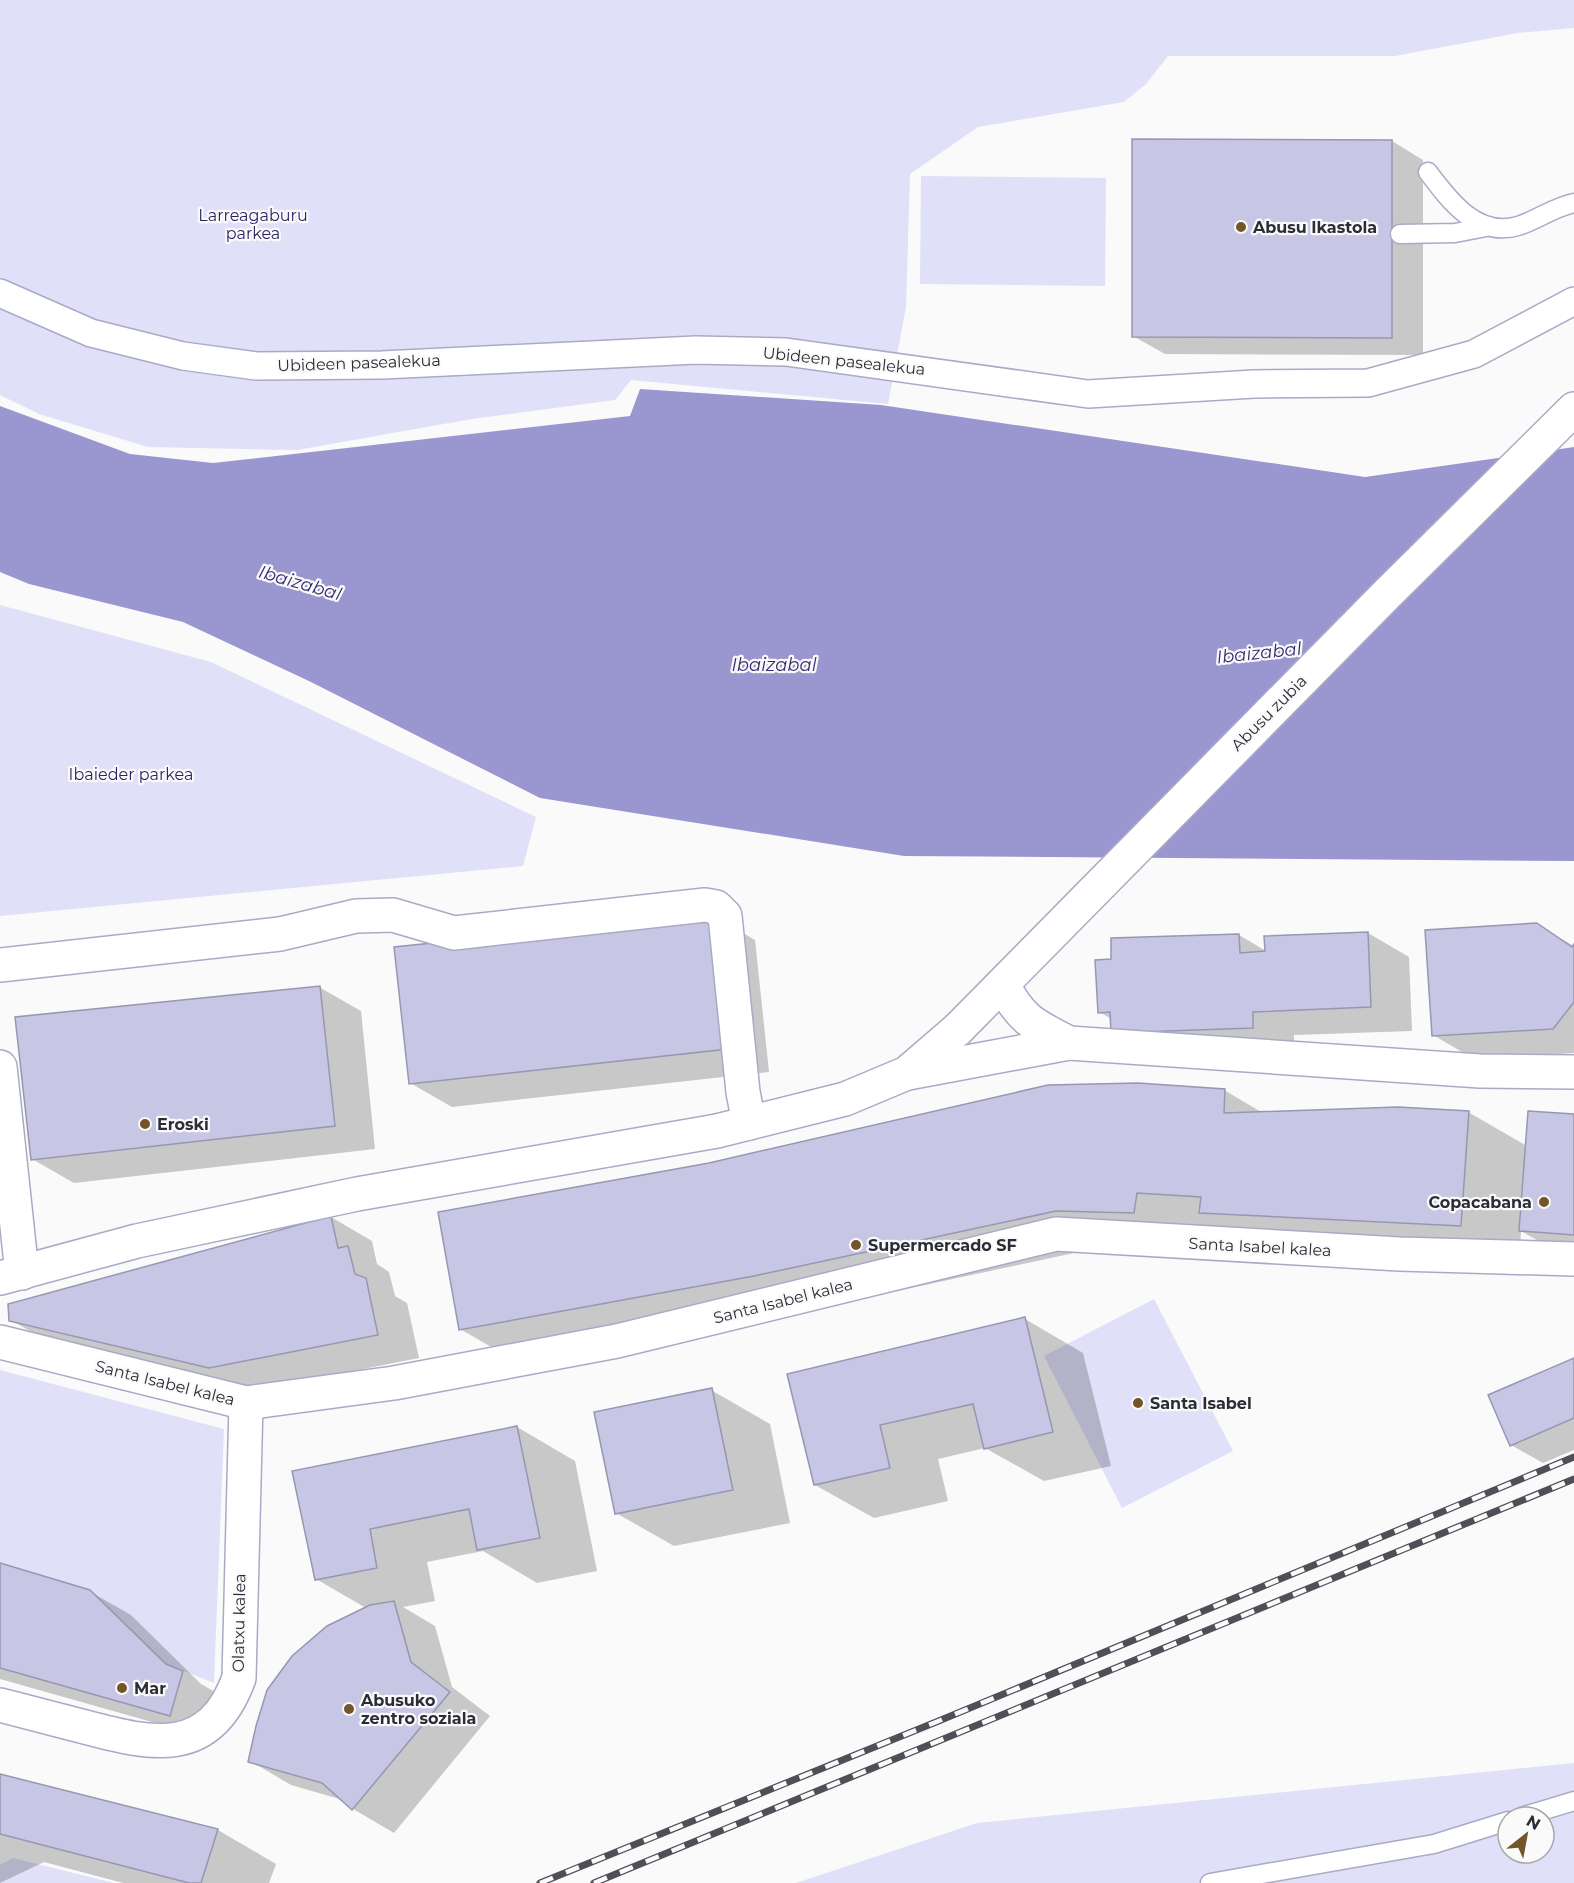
<svg xmlns="http://www.w3.org/2000/svg" width="1574" height="1883" viewBox="0 0 1574 1883" font-family="Montserrat,sans-serif">
  <style>
    .green { fill: #e0e0f9; fill-rule: evenodd }
    .water { fill: #9a97d0 }
    .shadow { fill: #0003 }
    .building { fill: #c7c6e4; stroke: #9796b3; stroke-width: 1.5 }
    .lines { fill: none; stroke-linecap: round; stroke-linejoin: round }
    .service-casing { stroke: #aaaac7; stroke-width: 21 }
    .pedestrian-casing { stroke: #aaaac7; stroke-width: 30 }
    .minor-casing { stroke: #aaaac7; stroke-width: 36 }
    .tertiary-casing { stroke: #aaaac7; stroke-width: 36 }
    .service { stroke: #fff; stroke-width: 18 }
    .pedestrian { stroke: #fff; stroke-width: 27 }
    .minor { stroke: #fff; stroke-width: 33 }
    .tertiary { stroke: #fff; stroke-width: 33 }
    .rail-casing { stroke: #4f4f58; stroke-width: 7 }
    .rail { stroke: #fafafa; stroke-width: 4.5; stroke-dasharray: 14; stroke-linecap: butt }
    .poi-dot { fill: #725528; stroke: #fafafa; stroke-width: 2 }
    .labels { text-anchor: middle; dominant-baseline: central; stroke-width: 4.5; stroke-linejoin: round; paint-order: stroke }
    .park-label { font-size: 16px; fill: #2d1f63; stroke: #fafafa }
    .poi-label { font-size: 16px; font-weight: bold; fill: #2c2c37; stroke: #fafafa; text-anchor: start }
    .street-label { font-size: 16px; fill: #2c2c37; stroke: #fafafa }
    .water-label { font-size: 18px; font-style: italic; fill: #372b70; stroke: #fafafa }
  </style>
  <rect width="100%" height="100%" fill="#fafafa"/>
  <g class="green">
    <path d="M 0,0 L 1574,0 L 1574,28 L 1518,33 L 1395,56 L 1168,56 L 1146,84 L 1124,102 L 978,127 L 910,174 L 906,307 L 888,404 L 631,380 L 615,400 L 472,419 L 297,450 L 148,447 L 39,414 L 0,395 Z"/>
    <path d="M 921,176 L 1106,178 L 1105,286 L 920,284 Z"/>
    <path d="M 0,605 L 211,662 L 536,817 L 523,866 L 0,916 Z"/>
    <path d="M 1154,1299 L 1233,1451 L 1122,1508 L 1044,1356 Z"/>
    <path d="M 0,1370 L 224,1429 L 214,1683 L 166,1664 L 90,1590 L 0,1564 Z"/>
    <path d="M 1574,1763 L 1574,1883 L 796,1883 L 977,1823 ZM 1508,1817 L 1544,1817 L 1544,1853 L 1508,1853 Z"/>
    <path d="M 13,1858 L 114,1883 L 0,1883 L 0,1865 Z"/>
  </g>
  <path class="water" d="M 640,389 L 881,405 L 1365,477 L 1574,447 L 1574,861 L 904,856 L 540,798 L 311,682 L 183,622 L 29,584 L 0,572 L 0,406 L 130,454 L 213,463 L 630,416 Z"/>
  <g class="shadow">
    <path d="M 1392,141 L 1423,160 L 1423,355 L 1165,354 L 1133,336 Z"/>
    <path d="M 714,916 L 755,940 L 769,1072 L 452,1107 L 410,1083 Z"/>
    <path d="M 1537,925 L 1574,946 L 1574,1053 L 1474,1059 L 1433,1035 Z"/>
    <path d="M 1368,933 L 1409,957 L 1412,1031 L 1294,1035 L 1294,1051 L 1154,1056 L 1112,1019 L 1099,1012 L 1113,960 L 1239,935 L 1266,951 Z"/>
    <path d="M 319,987 L 361,1011 L 375,1149 L 74,1183 L 32,1159 Z"/>
    <path d="M 1224,1090 L 1263,1113 L 1468,1112 L 1527,1146 L 1574,1116 L 1574,1261 L 1521,1231 L 1519,1259 L 1195,1226 L 1193,1246 L 1116,1244 L 813,1309 L 519,1363 L 460,1329 Z"/>
    <path d="M 331,1217 L 372,1241 L 377,1264 L 389,1272 L 395,1296 L 407,1303 L 419,1358 L 252,1391 L 52,1344 L 11,1320 Z"/>
    <path d="M 1025,1319 L 1083,1353 L 1111,1466 L 1044,1481 L 985,1448 L 938,1459 L 948,1501 L 874,1518 L 815,1485 L 789,1375 Z"/>
    <path d="M 1574,1360 L 1574,1450 L 1543,1463 L 1511,1445 Z"/>
    <path d="M 711,1390 L 770,1424 L 790,1523 L 674,1546 L 616,1513 Z"/>
    <path d="M 517,1427 L 575,1461 L 597,1571 L 537,1583 L 483,1551 L 427,1562 L 435,1601 L 403,1607 L 435,1626 L 452,1687 L 490,1716 L 394,1833 L 353,1809 L 343,1800 L 291,1785 L 250,1761 L 366,1608 L 316,1579 L 294,1472 Z"/>
    <path d="M 0,1565 L 89,1591 L 131,1615 L 201,1684 L 224,1697 L 212,1739 L 0,1679 Z"/>
    <path d="M 0,1775 L 218,1830 L 276,1864 L 269,1883 L 123,1883 L 44,1862 L 0,1883 Z"/>
  </g>
  <g class="building">
    <path d="M 1132,139 L 1392,140 L 1392,338 L 1132,337 Z"/>
    <path d="M 714,914 L 728,1049 L 409,1084 L 394,947 Z"/>
    <path d="M 1537,923 L 1572,947 L 1574,944 L 1574,1002 L 1553,1029 L 1432,1036 L 1425,930 Z"/>
    <path d="M 1368,932 L 1371,1007 L 1253,1012 L 1253,1028 L 1111,1033 L 1110,1012 L 1098,1013 L 1095,960 L 1111,959 L 1111,938 L 1239,934 L 1240,953 L 1265,951 L 1264,936 Z"/>
    <path d="M 320,986 L 335,1126 L 31,1160 L 15,1017 Z"/>
    <path d="M 1138,1083 L 1225,1089 L 1224,1113 L 1398,1107 L 1469,1111 L 1461,1226 L 1199,1213 L 1201,1197 L 1137,1193 L 1134,1213 L 1056,1211 L 754,1276 L 459,1330 L 438,1212 L 709,1163 L 1048,1085 Z"/>
    <path d="M 1528,1111 L 1574,1114 L 1574,1235 L 1519,1231 Z"/>
    <path d="M 331,1216 L 338,1248 L 348,1246 L 355,1274 L 366,1278 L 378,1335 L 209,1368 L 9,1321 L 8,1304 Z"/>
    <path d="M 1025,1317 L 1053,1432 L 984,1449 L 973,1404 L 880,1425 L 890,1468 L 814,1485 L 787,1374 Z"/>
    <path d="M 1574,1358 L 1574,1418 L 1510,1446 L 1488,1395 Z"/>
    <path d="M 712,1388 L 733,1490 L 615,1514 L 594,1412 Z"/>
    <path d="M 517,1426 L 540,1538 L 477,1550 L 469,1509 L 370,1529 L 377,1568 L 315,1580 L 292,1471 Z"/>
    <path d="M 0,1563 L 90,1590 L 166,1664 L 183,1671 L 170,1716 L 0,1668 Z"/>
    <path d="M 394,1601 L 411,1662 L 450,1692 L 352,1810 L 322,1783 L 248,1762 L 256,1726 L 267,1690 L 292,1656 L 327,1626 L 370,1605 Z"/>
    <path d="M 0,1774 L 218,1829 L 201,1883 L 189,1883 L 0,1834 Z"/>
  </g>
  <g class="lines">
    <defs>
      <g id="service">
        <path d="M 1428,172 C 1449,200 1477,238 1518,226 C 1537,220 1554,207 1574,203"/>
        <path d="M 1400,234 L 1455,233 L 1486,227"/>
        <path d="M 1521,1817 L 1574,1801"/>
        <path d="M 1210,1883 L 1434,1844 L 1508,1821"/>
      </g>
      <path id="pedestrian" d="M 0,293 L 91,333 L 183,356 L 256,366 L 382,365 L 696,350 L 786,352 L 1088,394 L 1254,384 L 1368,383 L 1474,354 L 1574,301"/>
      <g id="minor">
        <path d="M 0,965 L 280,934 L 356,916 L 393,915 L 454,933 L 705,905 L 716,907 L 725,916 L 743,1092 L 749,1123"/>
        <path d="M 1003,985 C 1022,1021 1034,1025 1069,1043"/>
        <path d="M 0,1067 L 22,1273"/>
        <path d="M 908,1073 L 1069,1043 L 1480,1071 L 1574,1072"/>
        <path d="M 0,1278 L 137,1241 L 357,1194 L 717,1131 L 845,1099 L 907,1073 L 958,1029"/>
        <path d="M 0,1342 L 246,1403 L 394,1383 L 617,1341 L 1056,1234 L 1399,1254 L 1574,1259"/>
        <path d="M 0,1705 C 28,1712 57,1720 85,1727 C 153,1745 210,1758 239,1678 L 246,1403"/>
      </g>
      <path id="tertiary" d="M 958,1029 L 1386,595 L 1574,409"/>
    </defs>
    <use href="#service" class="service-casing"/>
    <use href="#pedestrian" class="pedestrian-casing"/>
    <use href="#minor" class="minor-casing"/>
    <use href="#tertiary" class="tertiary-casing"/>
    <use href="#service" class="service"/>
    <use href="#pedestrian" class="pedestrian"/>
    <use href="#minor" class="minor"/>
    <use href="#tertiary" class="tertiary"/>
    <defs>
      <g id="rail">
        <path d="M 540,1883 L 941,1720 L 1574,1457"/>
        <path d="M 594,1883 L 1574,1479"/>
      </g>
    </defs>
    <use href="#rail" class="rail-casing"/>
    <use href="#rail" class="rail"/>
  </g>
  <g class="poi-dot">
    <circle cx="1241" cy="227" r="6"/>
    <circle cx="145" cy="1124" r="6"/>
    <circle cx="1544" cy="1202" r="6"/>
    <circle cx="856" cy="1245" r="6"/>
    <circle cx="1138" cy="1403" r="6"/>
    <circle cx="122" cy="1688" r="6"/>
    <circle cx="349" cy="1709" r="6"/>
  </g>
  <g class="labels">
    <g class="park-label">
      <text x="253" y="215">Larreagaburu<tspan x="253" dy="18">parkea</tspan></text>
      <text x="131" y="774">Ibaieder parkea</text>
    </g>
    <g class="poi-label">
      <text x="1253" y="227">Abusu Ikastola</text>
      <text x="157" y="1124">Eroski</text>
      <text x="1532" y="1202" text-anchor="end">Copacabana</text>
      <text x="868" y="1245">Supermercado SF</text>
      <text x="1150" y="1403">Santa Isabel</text>
      <text x="134" y="1688">Mar</text>
      <text x="361" y="1700">Abusuko<tspan x="361" dy="18">zentro soziala</tspan></text>
    </g>
    <g class="street-label">
      <text transform="translate(844 361) rotate(6)">Ubideen pasealekua</text>
      <text transform="translate(359 363) rotate(-2)">Ubideen pasealekua</text>
      <text transform="translate(1269 713) rotate(-45)">Abusu zubia</text>
      <text transform="translate(1260 1247) rotate(3)">Santa Isabel kalea</text>
      <text transform="translate(783 1301) rotate(-14)">Santa Isabel kalea</text>
      <text transform="translate(165 1383) rotate(14)">Santa Isabel kalea</text>
      <text transform="translate(239 1623) rotate(-89)">Olatxu kalea</text>
    </g>
    <g class="water-label">
      <text transform="translate(300 583) rotate(16)">Ibaizabal</text>
      <text transform="translate(1259 653) rotate(-6)">Ibaizabal</text>
      <text x="774" y="665">Ibaizabal</text>
    </g>
  </g>
  <g transform="translate(1526 1835) rotate(31)"><circle r="28" fill="#fafafa" stroke="#a8a8ac" stroke-width="1.5"/>
  <path d="M0-4.5L10 22L0 15L-10 22Z" fill="#725528"/>
  <text y="-9" font-size="16" font-weight="bold" text-anchor="middle" fill="#2c2c37">N</text>
  </g>
</svg>
